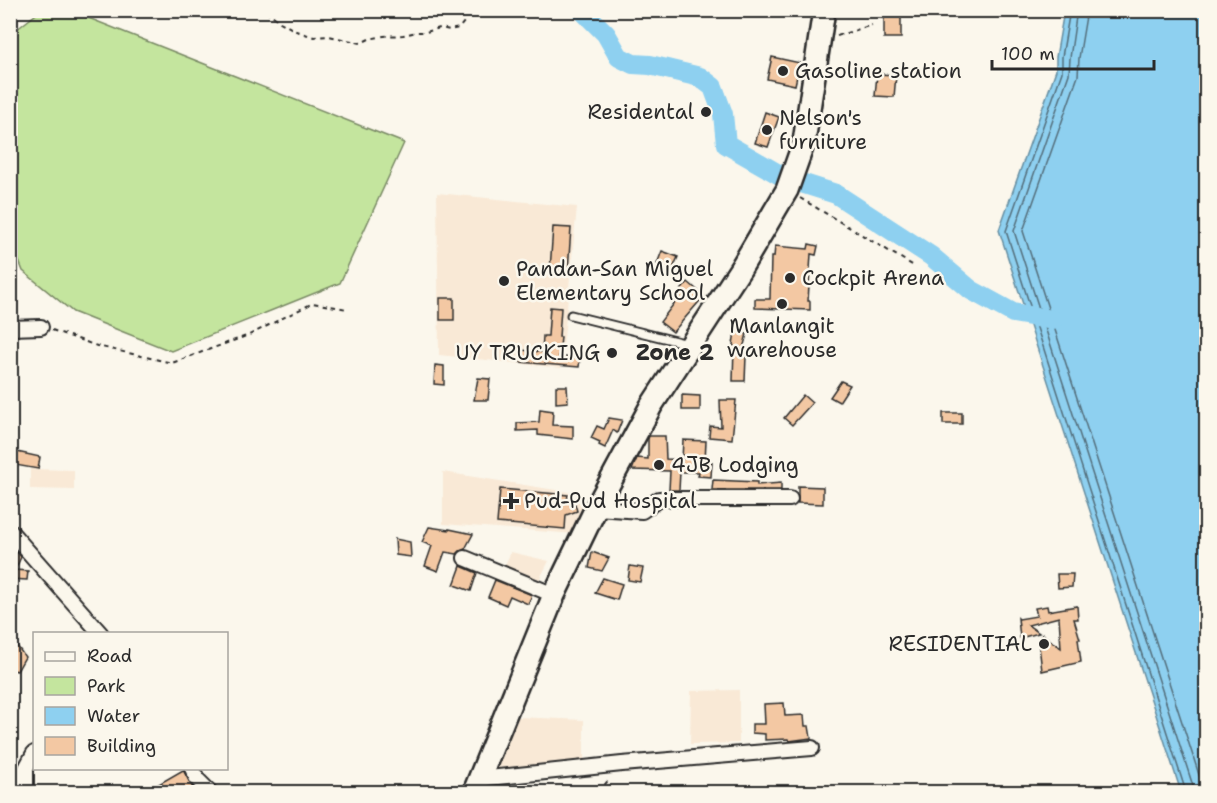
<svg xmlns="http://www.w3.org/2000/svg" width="1217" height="803" viewBox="0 0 1217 803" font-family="'Shantell Sans',sans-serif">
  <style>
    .built { fill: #f9e9d6 }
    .green { fill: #c4e59e; stroke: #788864; stroke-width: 1.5 }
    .water { fill: #8ed0f0; stroke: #668ea1; stroke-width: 1.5 }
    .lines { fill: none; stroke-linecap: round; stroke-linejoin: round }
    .shore { stroke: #536d7a; stroke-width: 1.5 }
    .river { stroke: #8ed0f0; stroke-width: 20 }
    .building { fill: #f3c8a3; stroke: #2b2b2b; stroke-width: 1.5 }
    .lane-casing { stroke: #2b2b2b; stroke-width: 11 }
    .street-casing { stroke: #2b2b2b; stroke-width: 18 }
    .primary-casing { stroke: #2b2b2b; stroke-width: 26 }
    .path { stroke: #2b2b2b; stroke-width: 2; stroke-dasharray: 4.5 4.5; stroke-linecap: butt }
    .lane { stroke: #fbf7ec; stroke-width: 7 }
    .street { stroke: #fbf7ec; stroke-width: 14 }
    .primary { stroke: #fbf7ec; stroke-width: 21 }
    .poi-dot { fill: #2b2b2b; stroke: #fbf7ec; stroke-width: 2 }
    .labels { text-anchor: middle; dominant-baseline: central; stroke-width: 5; stroke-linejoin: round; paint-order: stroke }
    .poi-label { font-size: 21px; fill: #2b2b2b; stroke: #fbf7ec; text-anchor: start }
    .neighbourhood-label { font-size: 22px; font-weight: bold; fill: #2b2b2b; stroke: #fbf7ec }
  </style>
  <rect width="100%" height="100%" fill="#fbf7ec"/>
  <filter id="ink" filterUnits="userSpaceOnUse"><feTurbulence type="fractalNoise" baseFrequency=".0167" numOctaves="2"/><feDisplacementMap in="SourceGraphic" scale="12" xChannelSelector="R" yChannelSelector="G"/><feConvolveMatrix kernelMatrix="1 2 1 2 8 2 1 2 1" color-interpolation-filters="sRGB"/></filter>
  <g filter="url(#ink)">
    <g class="built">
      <path d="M 437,193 L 577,207 L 561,368 L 439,355 Z"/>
      <path d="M 30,469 L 74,470 L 74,490 L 30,489 Z"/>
      <path d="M 443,472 L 568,492 L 588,509 L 576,534 L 443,524 Z"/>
      <path d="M 511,552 L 549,561 L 537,584 L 502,571 Z"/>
      <path d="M 739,690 L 739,743 L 690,744 L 691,691 Z"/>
      <path d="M 518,717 L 584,720 L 584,762 L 497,768 Z"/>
    </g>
    <path class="green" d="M 40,11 L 71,11 L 404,143 L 340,283 L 171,351 L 73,312 L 23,271 L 11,241 L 11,34 Z"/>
    <path class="water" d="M 1064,11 L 1206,11 L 1206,792 L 1181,792 L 999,230 L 1056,70 L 1056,57 Z"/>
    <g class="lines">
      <g class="shore">
        <path d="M 1070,10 L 1062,57 L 1062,72 L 1006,231 L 1186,792"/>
        <path d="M 1077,10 L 1070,58 L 1069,74 L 1014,231 L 1193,786 L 1194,792"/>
        <path d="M 1087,10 L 1079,58 L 1078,76 L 1023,231 L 1202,784 L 1203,792"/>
      </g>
      <g class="river">
        <path d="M 582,10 L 606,34 L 619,57 L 633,64 L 650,65 L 700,77 L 713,87 L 723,114 L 726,144 L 780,175"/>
        <path d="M 798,182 L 836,194 L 931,256 L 971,290 L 1013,313 L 1053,320"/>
      </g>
    </g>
    <g class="building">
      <rect x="884" y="10" width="17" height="28"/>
      <path d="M 772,57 L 800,63 L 795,85 L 767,79 Z"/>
      <path d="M 877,74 L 896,75 L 894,97 L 875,96 Z"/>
      <path d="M 765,112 L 779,117 L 768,147 L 755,143 Z"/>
      <path d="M 553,227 L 571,228 L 568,271 L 550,270 Z"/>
      <path d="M 809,244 L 818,246 L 816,255 L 811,254 L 808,301 L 810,301 L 810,310 L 755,308 L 755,299 L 770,299 L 771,257 L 774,257 L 775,246 L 808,249 Z"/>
      <path d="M 662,251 L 678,257 L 670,275 L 655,269 Z"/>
      <path d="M 688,282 L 704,296 L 673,332 L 660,322 L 679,297 L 677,295 Z"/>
      <rect x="440" y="298" width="14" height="22"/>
      <path d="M 550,307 L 561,308 L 559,337 L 561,337 L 559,357 L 580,358 L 579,367 L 520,362 L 521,350 L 542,352 L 543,336 L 548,336 Z"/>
      <path d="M 735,331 L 747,334 L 741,356 L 746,356 L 745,381 L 733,381 L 734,346 L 733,345 Z"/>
      <path d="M 435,365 L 444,366 L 444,385 L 434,384 Z"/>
      <path d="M 478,378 L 490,379 L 488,400 L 474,400 Z"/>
      <path d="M 841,381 L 850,385 L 839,402 L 830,397 Z"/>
      <path d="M 556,386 L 567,386 L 568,402 L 556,403 Z"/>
      <path d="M 682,395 L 700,396 L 700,410 L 682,410 Z"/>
      <path d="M 803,395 L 812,403 L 792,425 L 784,418 Z"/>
      <path d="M 720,400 L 736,400 L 732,439 L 709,437 L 710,426 L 721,427 Z"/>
      <path d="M 540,409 L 553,411 L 552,425 L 573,426 L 573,439 L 538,435 L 538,430 L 517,431 L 517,423 L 539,422 Z"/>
      <rect x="943" y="413" width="19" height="11"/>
      <path d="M 609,418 L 622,420 L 617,433 L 613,430 L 605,448 L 599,445 L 600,442 L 591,438 L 597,426 L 604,429 Z"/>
      <path d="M 649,436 L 665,436 L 666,459 L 682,460 L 683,440 L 706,441 L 705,461 L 712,462 L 711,477 L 698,476 L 699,472 L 680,472 L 679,490 L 669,490 L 670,471 L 632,470 L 637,458 L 648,459 L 648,439 Z"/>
      <path d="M 17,452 L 40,457 L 38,469 L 15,465 Z"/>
      <path d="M 713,480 L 757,482 L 757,485 L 781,483 L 781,490 L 712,490 Z"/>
      <path d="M 798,486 L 823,487 L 823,504 L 798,503 Z"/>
      <path d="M 500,489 L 568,495 L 567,500 L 575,504 L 577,511 L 566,515 L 565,529 L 497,523 Z"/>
      <path d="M 429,527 L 449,530 L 449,529 L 473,534 L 465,549 L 460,551 L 457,554 L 445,552 L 438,571 L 425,566 L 432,546 L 422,542 Z"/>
      <path d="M 395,539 L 410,542 L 411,557 L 396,555 Z"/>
      <path d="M 10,550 L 18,553 L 21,557 L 15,570 L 28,571 L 27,580 L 10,579 Z"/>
      <path d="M 592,552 L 609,558 L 602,571 L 589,568 Z"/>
      <path d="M 461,566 L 477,573 L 471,591 L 454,585 Z"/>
      <path d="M 630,566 L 643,568 L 640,582 L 628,580 Z"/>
      <path d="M 1057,574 L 1073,574 L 1072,587 L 1058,588 Z"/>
      <path d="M 603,578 L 622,584 L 617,600 L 595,593 Z"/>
      <path d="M 495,580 L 532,595 L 528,604 L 510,596 L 506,605 L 488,597 Z"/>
      <path d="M 1047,606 L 1048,611 L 1077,606 L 1078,619 L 1074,619 L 1080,639 L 1078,639 L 1081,662 L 1042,671 L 1039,645 L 1042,634 L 1061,648 L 1059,617 L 1028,625 L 1039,633 L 1020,638 L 1018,618 L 1019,619 L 1037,616 L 1035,608 Z"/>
      <path d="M 10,636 L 25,657 L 17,671 L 10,669 Z"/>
      <path d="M 784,703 L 785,716 L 804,715 L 805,726 L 809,726 L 811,738 L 789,741 L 788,739 L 765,740 L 765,734 L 752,733 L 752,724 L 765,724 L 764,704 Z"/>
      <path d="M 183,770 L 195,792 L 160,792 L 157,785 Z"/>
    </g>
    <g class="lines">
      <defs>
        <path id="lane" d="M 571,315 L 688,344"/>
        <g id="street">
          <path d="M 10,328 L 41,327"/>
          <path d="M 596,508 L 642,511 L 659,499 L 790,499"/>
          <path d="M 10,531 L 101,634"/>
          <path d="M 465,558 L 554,595"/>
          <path d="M 192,768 L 197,779 L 210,792"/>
          <path d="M 479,779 L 622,764 L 812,748"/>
          <path d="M 26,792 L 26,768 L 34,753"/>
        </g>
        <path id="primary" d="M 474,792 L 554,595 L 596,508 L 651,406 L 741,268 L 787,190 L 804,142 L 824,10"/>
      </defs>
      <use href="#lane" class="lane-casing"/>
      <use href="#street" class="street-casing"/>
      <use href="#primary" class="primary-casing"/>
      <g class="path">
        <path d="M 266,10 L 280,22 L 296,31 L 314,37 L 329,36 L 361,43 L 369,39 L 384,36 L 403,35 L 417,32 L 426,32 L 440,28 L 450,30 L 459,28 L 464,22"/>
        <path d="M 837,36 L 872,25"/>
        <path d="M 800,198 L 914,266"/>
        <path d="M 52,330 L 97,346 L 172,363 L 249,335 L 313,303 L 347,309"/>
        <path d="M 599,792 L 610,778"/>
      </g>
      <use href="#lane" class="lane"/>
      <use href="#street" class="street"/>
      <use href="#primary" class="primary"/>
    </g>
  </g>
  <g class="poi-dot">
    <circle cx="783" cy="71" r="6"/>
    <circle cx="706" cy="112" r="6"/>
    <circle cx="767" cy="130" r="6"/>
    <circle cx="790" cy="278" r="6"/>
    <circle cx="504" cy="281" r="6"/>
    <circle cx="782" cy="304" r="6"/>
    <circle cx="612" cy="353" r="6"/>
    <circle cx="659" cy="465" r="6"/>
    <path d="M508 492h6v6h6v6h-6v6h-6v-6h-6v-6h6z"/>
    <circle cx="1044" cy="644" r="6"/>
  </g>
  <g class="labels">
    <g class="poi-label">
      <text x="795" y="71">Gasoline station</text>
      <text x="694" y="112" text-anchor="end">Residental</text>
      <text x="779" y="118">Nelson's<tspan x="779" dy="24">furniture</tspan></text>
      <text x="516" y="269">Pandan-San Miguel<tspan x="516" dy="24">Elementary School</tspan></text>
      <text x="802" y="278">Cockpit Arena</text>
      <text x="782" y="326" text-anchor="middle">Manlangit<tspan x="782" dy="24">warehouse</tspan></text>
      <text x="600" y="353" text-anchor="end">UY TRUCKING</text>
      <text x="671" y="465">4JB Lodging</text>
      <text x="524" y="501">Pud-Pud Hospital</text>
      <text x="1032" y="644" text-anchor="end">RESIDENTIAL</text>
    </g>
    <g class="neighbourhood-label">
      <text x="675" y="352">Zone 2</text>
    </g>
  </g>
  <rect width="1217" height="803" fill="none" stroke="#fbf7ec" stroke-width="36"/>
  <rect x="18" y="18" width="1181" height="767" fill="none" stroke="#2b2b2b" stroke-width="2" filter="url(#ink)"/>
  <rect x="33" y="632" width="195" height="138" fill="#fbf7ec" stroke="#a8a59f" stroke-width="1.5"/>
  <rect x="45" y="652" width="30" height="9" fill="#fbf7ec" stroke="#a8a59f" stroke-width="1.5"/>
  <text x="87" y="662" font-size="18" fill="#2b2b2b">Road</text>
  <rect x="45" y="677" width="30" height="18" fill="#c4e59e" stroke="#a8a59f" stroke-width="1.5"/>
  <text x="87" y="692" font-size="18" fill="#2b2b2b">Park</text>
  <rect x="45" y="707" width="30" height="18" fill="#8ed0f0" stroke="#a8a59f" stroke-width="1.5"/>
  <text x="87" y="722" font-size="18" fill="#2b2b2b">Water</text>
  <rect x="45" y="737" width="30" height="18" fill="#f3c8a3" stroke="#a8a59f" stroke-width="1.5"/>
  <text x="87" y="752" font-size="18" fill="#2b2b2b">Building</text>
  <path d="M992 60v9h162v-9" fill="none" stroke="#2b2b2b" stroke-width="3"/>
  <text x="1001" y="60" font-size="18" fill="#2b2b2b" stroke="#fbf7ec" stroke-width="4.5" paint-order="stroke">100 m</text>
</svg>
